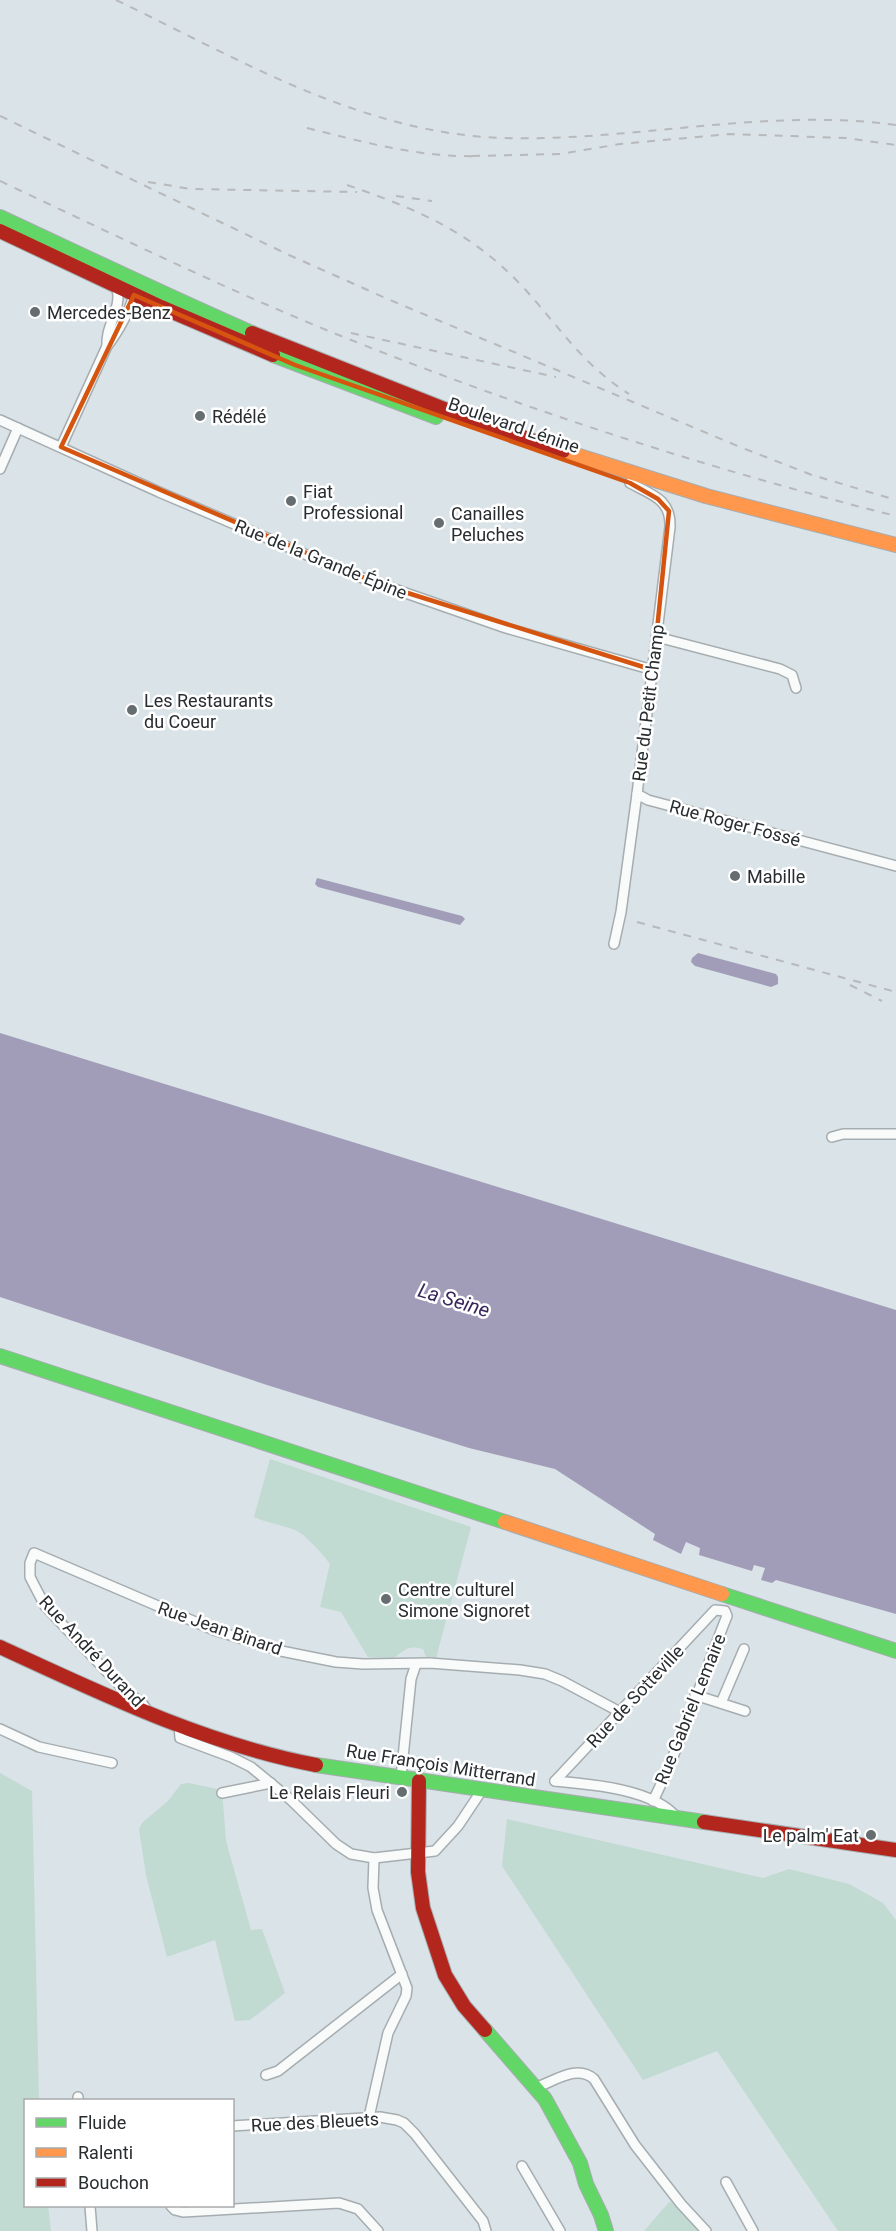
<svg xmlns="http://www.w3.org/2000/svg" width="896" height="2231" viewBox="0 0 896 2231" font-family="Roboto,sans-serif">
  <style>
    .green { fill: #c1dad2 }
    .water { fill: #a19db9 }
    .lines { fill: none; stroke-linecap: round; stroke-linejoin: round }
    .street-casing { stroke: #a6adb0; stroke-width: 12 }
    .fast-casing { stroke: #a6adb0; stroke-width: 16 }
    .slow-casing { stroke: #a6adb0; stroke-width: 16 }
    .jam-casing { stroke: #a6adb0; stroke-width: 16 }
    .street { stroke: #f9fbfb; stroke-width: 9 }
    .fast { stroke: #63d668; stroke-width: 14 }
    .slow { stroke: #ff974d; stroke-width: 14 }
    .jam { stroke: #b3261e; stroke-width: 14 }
    .rail { stroke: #b7b9bb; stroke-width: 2; stroke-dasharray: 8 8; stroke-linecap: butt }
    .marked { fill: none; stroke: #d55510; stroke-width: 4.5; stroke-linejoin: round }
    .poi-dot { fill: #666d70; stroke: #fff; stroke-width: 2 }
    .labels { text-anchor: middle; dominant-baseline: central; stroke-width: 5; stroke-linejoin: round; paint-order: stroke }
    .poi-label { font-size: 18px; fill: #282d30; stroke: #fff; text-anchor: start }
    .street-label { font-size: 18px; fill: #282d30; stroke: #fff }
    .water-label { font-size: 20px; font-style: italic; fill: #38275a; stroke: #fff }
  </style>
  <rect width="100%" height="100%" fill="#dae3e7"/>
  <g class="green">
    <path d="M 270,1459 L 471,1527 L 436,1658 L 426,1657 L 423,1649 C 407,1645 405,1650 394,1658 L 368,1657 L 341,1612 L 320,1607 L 330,1564 C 323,1554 305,1534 295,1530 C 282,1525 267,1523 254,1517 Z"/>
    <path d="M 0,1773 L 32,1791 L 39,2100 L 26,2100 L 26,2206 L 48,2206 L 51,2231 L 0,2231 Z"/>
    <path d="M 189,1783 L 222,1790 L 226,1841 L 251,1930 L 262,1929 L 285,1993 L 250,2020 L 235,2021 L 215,1940 L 167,1957 L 146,1875 L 139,1829 L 142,1823 L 168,1801 L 181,1784 Z"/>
    <path d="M 507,1819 L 763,1878 L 789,1869 L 849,1884 L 883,1903 L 896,1920 L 896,2231 L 838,2231 L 717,2051 L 643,2080 L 502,1866 Z"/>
    <path d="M 670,2201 L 700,2231 L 644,2231 Z"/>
  </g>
  <g class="water">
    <path d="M 317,878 L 462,916 L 465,919 L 460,925 L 318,887 L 315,884 Z"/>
    <path d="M 698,953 L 776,974 L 778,977 L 778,984 L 771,987 L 695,966 L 691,962 L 692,958 Z"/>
    <path d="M 0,1033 L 896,1310 L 896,1614 L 776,1580 L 772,1583 L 761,1580 L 765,1568 L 754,1565 L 752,1571 L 699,1555 L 700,1548 L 686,1542 L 681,1554 L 653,1540 L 655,1534 L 555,1469 L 469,1448 L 267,1385 L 0,1297 Z"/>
  </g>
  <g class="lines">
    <defs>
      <g id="street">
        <path d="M 107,346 C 105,325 124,307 116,286"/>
        <path d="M 0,420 L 159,492 L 354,575 L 506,628 L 653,670"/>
        <path d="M 61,447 L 107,346 C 116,335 135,303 134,290"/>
        <path d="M 0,469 L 18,428"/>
        <path d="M 657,637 L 780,669 L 792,675 L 796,688"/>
        <path d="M 637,794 L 648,800 L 896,866"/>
        <path d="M 614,944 L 621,912 L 637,794 L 670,527 C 671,499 652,495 630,483"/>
        <path d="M 832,1137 L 843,1134 L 896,1134"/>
        <path d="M 695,1695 L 745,1711"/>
        <path d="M 721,1703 L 744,1649"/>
        <path d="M 149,1713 L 142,1703 L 124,1690 L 45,1606 L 30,1577 L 30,1563 L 34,1553 L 214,1630 L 281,1651 L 336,1662 L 363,1664 L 430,1663 L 520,1670 L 545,1674 L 562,1681 L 620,1712"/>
        <path d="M 179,1725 L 180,1738 L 231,1757 L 251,1767 L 291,1800 L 336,1844 L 351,1854 L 374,1858 L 435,1851 L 458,1826 L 482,1790"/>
        <path d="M 0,1729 L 39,1747 L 112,1763"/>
        <path d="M 401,1777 L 411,1679 L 416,1664"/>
        <path d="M 555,1781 L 715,1610 L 725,1611 L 727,1616 C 702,1678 682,1742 653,1801"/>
        <path d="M 555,1781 C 590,1784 655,1789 677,1818"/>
        <path d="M 222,1793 L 271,1783"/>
        <path d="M 266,2075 L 278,2071 L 402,1974"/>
        <path d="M 537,2087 C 555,2081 577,2064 594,2079 L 635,2145 L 681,2204 L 706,2231"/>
        <path d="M 78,2097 L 78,2100"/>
        <path d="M 369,2117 L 388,2033 L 406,1996 L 407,1988 L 377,1910 L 373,1888 L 374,1858"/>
        <path d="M 232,2126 L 380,2117 L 397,2120 L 404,2123 L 415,2134 L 483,2221 L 486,2231"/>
        <path d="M 522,2166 L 560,2231"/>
        <path d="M 726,2182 L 753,2231"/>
        <path d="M 90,2206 L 92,2231"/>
        <path d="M 171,2206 L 175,2210 L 183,2212 L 339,2203 L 358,2209 L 378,2231"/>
      </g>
      <g id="fast">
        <path d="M 0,217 C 84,256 167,296 252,333"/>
        <path d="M 273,355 L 436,417"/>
        <path d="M 0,1356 L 505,1522"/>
        <path d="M 722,1594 L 896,1651"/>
        <path d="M 316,1765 L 704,1822"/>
        <path d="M 485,2030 L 545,2099 L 580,2163 L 586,2184 L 601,2215 L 606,2231"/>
      </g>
      <g id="slow">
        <path d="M 563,451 L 706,496 L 896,545"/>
        <path d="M 505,1522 L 722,1594"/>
      </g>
      <g id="jam">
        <path d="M 0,231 L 161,307 L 273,355"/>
        <path d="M 252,333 L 472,420 L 563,451"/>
        <path d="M 0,1647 C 102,1694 205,1744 316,1765"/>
        <path d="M 419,1781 L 418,1872 L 423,1908 L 445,1975 L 464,2006 L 485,2030"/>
        <path d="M 704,1822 L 896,1850"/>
      </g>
    </defs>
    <use href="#street" class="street-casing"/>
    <use href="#fast" class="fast-casing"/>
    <use href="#slow" class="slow-casing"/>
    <use href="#jam" class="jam-casing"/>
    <use href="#street" class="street"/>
    <use href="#fast" class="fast"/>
    <use href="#slow" class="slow"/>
    <use href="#jam" class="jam"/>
    <g class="rail">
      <path d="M 116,0 C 239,59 361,133 502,138 C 633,142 765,107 896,125"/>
      <path d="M 0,116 L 289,255 L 390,300 L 740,447 L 812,475 L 896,500"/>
      <path d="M 307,128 C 364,142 420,158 480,156"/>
      <path d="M 472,156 L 560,154 L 620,144 L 730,134 L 846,138 L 896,145"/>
      <path d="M 0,181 C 115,235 229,291 346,338 C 526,410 709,469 896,516"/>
      <path d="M 148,182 L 191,189 L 357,192"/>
      <path d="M 347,185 C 414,208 470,231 520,284 C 558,324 580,363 629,394"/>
      <path d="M 396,196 L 432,201"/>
      <path d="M 351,333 L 556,377"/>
      <path d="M 637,922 L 896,992"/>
      <path d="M 850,985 L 882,1001"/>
    </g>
  </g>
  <path class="marked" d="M 134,295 L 295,365 L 630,483 L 658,499 L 669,511 L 653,670 L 379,584 L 61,447 Z"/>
  <g class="poi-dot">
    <circle cx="35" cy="312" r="6"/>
    <circle cx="200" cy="416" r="6"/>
    <circle cx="291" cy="501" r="6"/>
    <circle cx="439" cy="523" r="6"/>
    <circle cx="132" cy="710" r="6"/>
    <circle cx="735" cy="876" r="6"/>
    <circle cx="386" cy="1599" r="6"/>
    <circle cx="402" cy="1792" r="6"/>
    <circle cx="871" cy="1835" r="6"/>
  </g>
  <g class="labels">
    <g class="poi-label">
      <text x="47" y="312">Mercedes-Benz</text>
      <text x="212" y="416">Rédélé</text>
      <text x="303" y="491">Fiat<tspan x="303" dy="21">Professional</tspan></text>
      <text x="451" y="513">Canailles<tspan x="451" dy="21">Peluches</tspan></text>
      <text x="144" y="700">Les Restaurants<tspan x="144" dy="21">du Coeur</tspan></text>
      <text x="747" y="876">Mabille</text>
      <text x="398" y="1589">Centre culturel<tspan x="398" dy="21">Simone Signoret</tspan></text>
      <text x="390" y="1792" text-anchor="end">Le Relais Fleuri</text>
      <text x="859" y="1835" text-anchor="end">Le palm' Eat</text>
    </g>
    <g class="street-label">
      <text transform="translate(514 425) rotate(19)">Boulevard Lénine</text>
      <text transform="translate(321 559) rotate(22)">Rue de la Grande Épine</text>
      <text transform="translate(648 703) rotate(-83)">Rue du Petit Champ</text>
      <text transform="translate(735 823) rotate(15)">Rue Roger Fossé</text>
      <text transform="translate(220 1628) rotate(19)">Rue Jean Binard</text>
      <text transform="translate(92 1651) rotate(47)">Rue André Durand</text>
      <text transform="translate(635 1696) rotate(-47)">Rue de Sotteville</text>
      <text transform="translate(690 1709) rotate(-68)">Rue Gabriel Lemaire</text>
      <text transform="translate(441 1765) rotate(9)">Rue François Mitterrand</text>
      <text transform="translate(315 2122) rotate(-3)">Rue des Bleuets</text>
    </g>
    <g class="water-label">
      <text transform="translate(454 1300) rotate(17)">La Seine</text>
    </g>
  </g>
  <rect x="24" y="2099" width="210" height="108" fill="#ffffff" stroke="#a9abac" stroke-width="1.5"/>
  <rect x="36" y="2118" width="30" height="9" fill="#63d668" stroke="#a9abac" stroke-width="1.5"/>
  <text x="78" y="2129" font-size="18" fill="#282d30">Fluide</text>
  <rect x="36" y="2148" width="30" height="9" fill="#ff974d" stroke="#a9abac" stroke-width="1.5"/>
  <text x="78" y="2159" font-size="18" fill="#282d30">Ralenti</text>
  <rect x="36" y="2178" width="30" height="9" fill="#b3261e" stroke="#a9abac" stroke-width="1.5"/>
  <text x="78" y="2189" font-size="18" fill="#282d30">Bouchon</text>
</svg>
